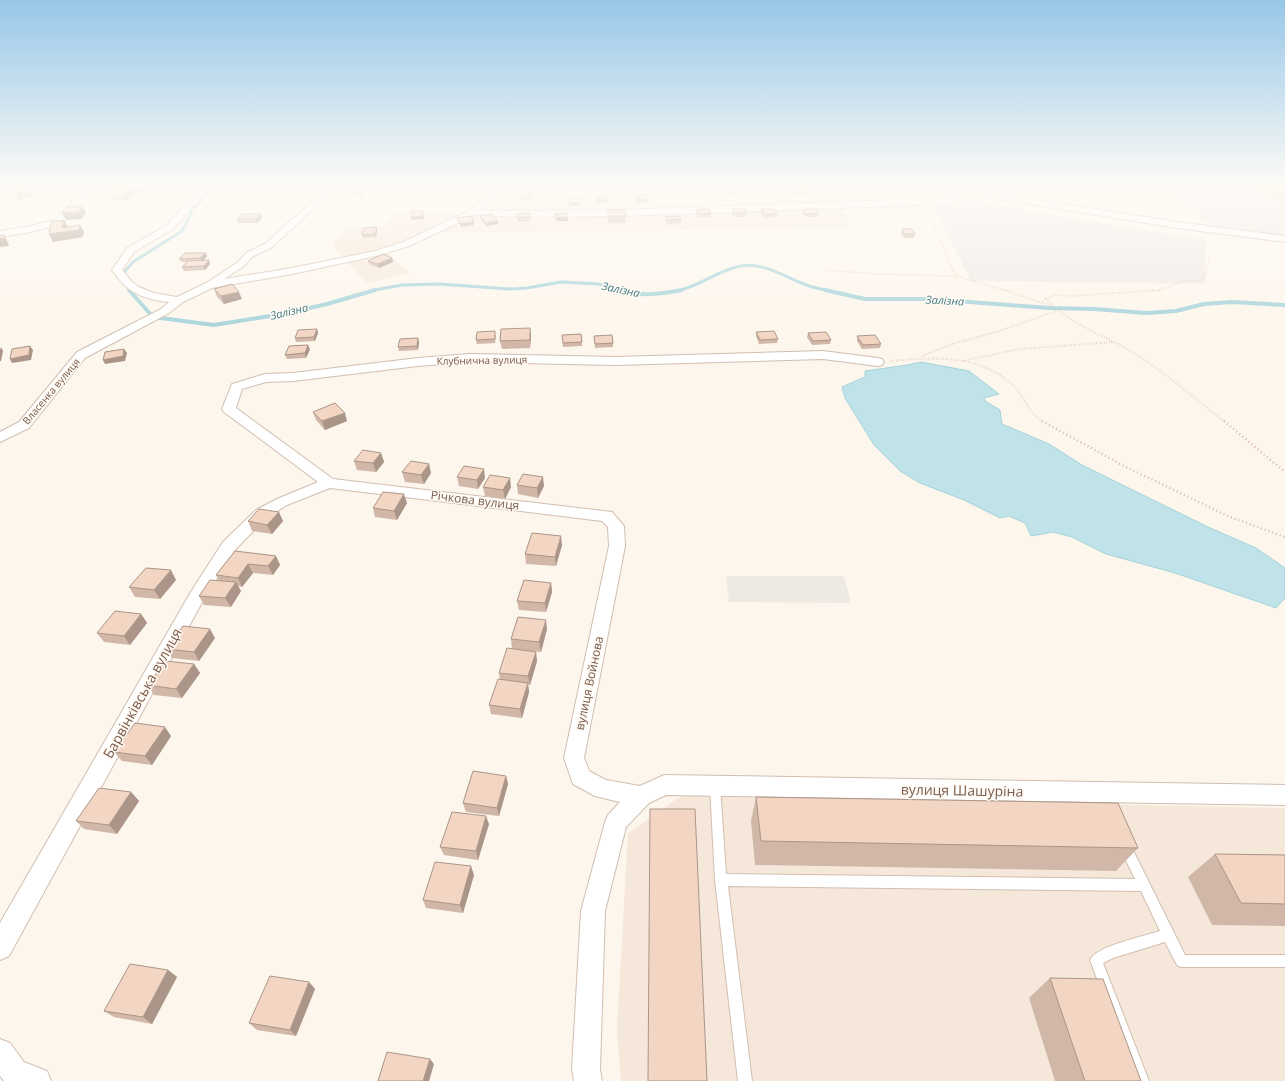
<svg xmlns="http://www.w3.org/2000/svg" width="1285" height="1081" viewBox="0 0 1285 1081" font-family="'Open Sans',sans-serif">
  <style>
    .residential { fill: #f5e8da }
    .industrial { fill: #efe9e4 }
    .water { fill: #bfe3e8; stroke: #a5d3da }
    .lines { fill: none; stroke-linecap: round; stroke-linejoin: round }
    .stream-far1 { stroke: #a5d3da; stroke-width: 3 }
    .stream { stroke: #a5d3da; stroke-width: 4 }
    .lane-casing { stroke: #d1beb0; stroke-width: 2 }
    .street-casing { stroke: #d1beb0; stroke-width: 2 }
    .path-far2 { stroke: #d9b8a5; stroke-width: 1.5; stroke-dasharray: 0.5 1.5; stroke-linecap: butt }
    .path-far1 { stroke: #d9b8a5; stroke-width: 2; stroke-dasharray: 0.5 2; stroke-linecap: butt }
    .path { stroke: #d9b8a5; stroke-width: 2.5; stroke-dasharray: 1 3; stroke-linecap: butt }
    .lane { fill: #fff; fill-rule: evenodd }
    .street { fill: #fff; fill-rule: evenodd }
    .wall { fill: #d1b7a8 }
    .shaded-wall { fill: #aa9588 }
    .building { fill: #f3d5c3; stroke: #aa9588 }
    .labels { text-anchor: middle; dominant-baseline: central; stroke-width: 3; stroke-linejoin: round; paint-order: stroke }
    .far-street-label { font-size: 10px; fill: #7a5c4d; stroke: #fffaf3 }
    .far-water-label { font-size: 11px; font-style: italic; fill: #437c86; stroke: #fffaf3 }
    .street-label { font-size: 12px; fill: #7a5c4d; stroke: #fffaf3 }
    .near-street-label { font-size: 14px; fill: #7a5c4d; stroke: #fffaf3 }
  </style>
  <rect width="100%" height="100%" fill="#fdf6ec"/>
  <g class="residential">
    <path d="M 338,188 L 377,188 L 360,206 L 320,206 Z"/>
    <path d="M 836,189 L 851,228 L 423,233 L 382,248 L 409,273 L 367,283 L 332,246 L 344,228 L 384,227 L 397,212 L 506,216 L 518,194 Z"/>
    <path d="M 681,796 L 1285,808 L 1285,1081 L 621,1081 L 617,1030 L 628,833 Z"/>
  </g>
  <g class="industrial">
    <path d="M 1164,188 L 1285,188 L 1285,242 L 1208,224 Z"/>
    <path d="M 969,201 L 1205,240 L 1205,284 L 971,281 L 933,206 Z"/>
    <path d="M 726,576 L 844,576 L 851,603 L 729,602 Z"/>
  </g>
  <path class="water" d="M 921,362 L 969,371 L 999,394 L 984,398 L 985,401 L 1000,410 L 1002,424 L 1049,444 L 1082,465 L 1208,527 L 1256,548 L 1285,568 L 1285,598 L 1276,608 L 1175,573 L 1106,554 L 1072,537 L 1053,532 L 1031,536 L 1025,523 L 1009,516 L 1000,518 L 964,500 L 920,483 L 900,471 L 874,445 L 845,398 L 842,387 L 865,377 L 865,371 L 907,365 Z"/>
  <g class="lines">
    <g class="stream-far1">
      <path d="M 193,188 L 198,192 L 195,196"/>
      <path d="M 189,211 L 203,199 L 208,188"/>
      <path d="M 130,291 L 122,279 L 126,270 L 133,262 L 182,231 L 191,214 L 188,206"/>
      <path d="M 370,291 L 402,285 L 439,284 L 511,289 L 527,288 L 561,282 L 599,284 L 620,291"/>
      <path d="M 677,291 C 697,287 713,274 733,268 C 760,258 785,278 809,286 C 815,288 823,289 829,291"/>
    </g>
    <g class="stream">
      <path d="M 129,290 L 153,317 L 214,325 L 283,314 L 327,304 L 375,290"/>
      <path d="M 617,290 C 640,297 659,294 682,290"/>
      <path d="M 825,290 L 865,299 L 931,299 L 1049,308 L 1094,309 L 1146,313 L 1176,311 L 1204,304 L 1232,302 L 1285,305"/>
    </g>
    <defs>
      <path id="lane" d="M 715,781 L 719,783 L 720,786 L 726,874 L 1135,879 L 1119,846 L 1121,842 L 1125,840 L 1129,842 L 1185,955 L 1285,955 L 1285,967 L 1181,967 L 1177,965 L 1165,942 L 1113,958 L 1103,963 L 1149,1081 L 1135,1081 L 1090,960 C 1096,946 1145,936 1160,931 L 1141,891 L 728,886 L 752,1081 L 738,1081 L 715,880 L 710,786 L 711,783 Z"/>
      <g id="street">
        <path d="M 52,188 L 76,188 L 72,190 L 0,199 L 0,195 Z"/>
        <path d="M 86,188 L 95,188 L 61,224 L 31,232 L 0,237 L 0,231 L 31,226 L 55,220 Z"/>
        <path d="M 202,188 L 212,188 L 204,194 L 173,229 L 134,252 L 122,270 L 132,282 L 139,287 L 154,293 L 177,297 L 208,282 L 238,262 L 246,253 L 266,243 L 327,188 L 336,188 L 272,247 L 252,257 L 244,266 L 224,279 L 292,268 L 375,251 L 403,242 L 471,210 L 495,188 L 504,188 L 481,210 L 520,211 L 621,210 L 895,200 L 947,198 L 958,193 L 942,190 L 941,188 L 968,189 L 1177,222 L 1285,236 L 1285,242 L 1177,228 L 968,194 L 949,203 L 895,206 L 621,216 L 520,217 L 475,215 L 409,246 L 380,255 L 292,274 L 212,288 L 183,302 L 169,313 L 85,358 L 29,428 L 0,442 L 0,432 L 19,422 L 77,352 L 161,309 L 169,302 C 143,299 127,293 112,270 L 127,248 L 167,225 L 198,190 Z"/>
        <path d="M 823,351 L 878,358 L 882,359 L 884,362 L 882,365 L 878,366 L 823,359 L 616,365 L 470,362 L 418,366 L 293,381 L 266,382 L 242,389 L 236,408 L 333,479 L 612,512 L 624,526 L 625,546 L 584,758 L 589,771 L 606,780 L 640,786 L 664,775 L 1285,785 L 1285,805 L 666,795 L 649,803 L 626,827 L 605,911 L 600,1069 L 602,1081 L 574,1081 L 572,1069 L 581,911 L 605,822 L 608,815 L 620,802 L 595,796 L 573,784 L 564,758 L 609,546 L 608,527 L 602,521 L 330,488 L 287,505 L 266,518 L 235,550 L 205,597 L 9,956 L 0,960 L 0,923 L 192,590 L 223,542 L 256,510 L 277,499 L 318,482 L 224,412 L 222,409 L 232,384 L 265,374 L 293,373 L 418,358 L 470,354 L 616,357 Z"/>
        <path d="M 0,1039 L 10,1043 L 24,1062 L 47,1071 L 51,1081 L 4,1081 L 0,1076 Z"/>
      </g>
    </defs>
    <use href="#lane" class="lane-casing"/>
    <use href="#street" class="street-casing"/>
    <g class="path-far2">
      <path d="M 928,213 L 956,276"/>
      <path d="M 826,270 L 878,274 L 956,276 L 1007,291"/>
      <path d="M 1157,291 L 1184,281 L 1199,281 L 1204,279 L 1211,251"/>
    </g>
    <g class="path-far1">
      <path d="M 1004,290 L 1052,306"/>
      <path d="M 1160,290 L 1072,296 L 1055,295 L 1046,299 C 1071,325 1104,335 1134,353 C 1166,373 1196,399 1225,422"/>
      <path d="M 922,356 L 952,344 L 996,332 L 1057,311"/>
      <path d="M 891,361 C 935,357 981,354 1015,387 C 1026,399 1029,414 1044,422"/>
      <path d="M 963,361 L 1019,349 L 1114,342"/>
    </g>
    <g class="path">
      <path d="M 1042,421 L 1124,466 L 1230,517 L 1285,537"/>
      <path d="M 1224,421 L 1285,472"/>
    </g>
    <use href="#lane" class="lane"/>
    <use href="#street" class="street"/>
  </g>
  <g class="wall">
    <path d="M 119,188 L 142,188 L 143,191 L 125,201 L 113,200 L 110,193 Z"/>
    <path d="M 249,188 L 268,188 L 267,189 L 250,189 Z"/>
    <path d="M 352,188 L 362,188 L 361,189 Z"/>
    <path d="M 791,188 L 811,193 L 811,196 L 791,196 L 790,192 Z"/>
    <path d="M 1247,188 L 1285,188 L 1285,202 L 1283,202 Z"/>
    <path d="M 363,190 L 364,193 L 361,196 L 349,196 L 348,192 Z"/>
    <path d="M 724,190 L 740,193 L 740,196 L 725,196 L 724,193 Z"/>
    <path d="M 635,195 L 648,202 L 637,203 L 635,199 Z"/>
    <path d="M 696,209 L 711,213 L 711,217 L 697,217 L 696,212 Z"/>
    <path d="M 732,209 L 747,213 L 747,217 L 733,217 L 732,212 Z"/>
    <path d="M 761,209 L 777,214 L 776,217 L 763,218 L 761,213 Z"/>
    <path d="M 803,209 L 819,213 L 818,217 L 805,217 L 802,213 Z"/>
    <path d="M 608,210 L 625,210 L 626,223 L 608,223 Z"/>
    <path d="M 530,213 L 530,221 L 518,222 L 517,218 Z"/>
    <path d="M 480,216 L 498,224 L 486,226 L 481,220 Z"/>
    <path d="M 665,217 L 681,219 L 681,223 L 667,224 L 665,220 Z"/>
    <path d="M 262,218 L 257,223 L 238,223 L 237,219 Z"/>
    <path d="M 902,229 L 915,234 L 914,238 L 904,238 L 901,233 Z"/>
    <path d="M 377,231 L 376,237 L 363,238 L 362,235 Z"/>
    <path d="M 207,256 L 203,261 L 210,264 L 205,270 L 184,271 L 182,267 L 186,262 L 181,262 L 179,259 Z"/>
    <path d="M 392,258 L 393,262 L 379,268 L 369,264 L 368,261 Z"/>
    <path d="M 214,289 L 242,299 L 224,304 L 217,297 Z"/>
    <path d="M 317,329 L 318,333 L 315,341 L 296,342 L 295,338 Z"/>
    <path d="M 756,332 L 778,339 L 777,343 L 759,344 L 756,336 Z"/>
    <path d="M 808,333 L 831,340 L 830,344 L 812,345 L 807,337 Z"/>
    <path d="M 581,334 L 582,346 L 563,347 L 562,335 Z"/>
    <path d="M 496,335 L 495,343 L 477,344 L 476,340 Z"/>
    <path d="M 531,336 L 530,348 L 502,349 L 500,341 Z"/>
    <path d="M 594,336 L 613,343 L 613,347 L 595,348 Z"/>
    <path d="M 857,336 L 881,344 L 880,348 L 862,349 L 857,341 Z"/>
    <path d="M 419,342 L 418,350 L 399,351 L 398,347 Z"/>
    <path d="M 310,349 L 306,358 L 287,359 L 285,355 Z"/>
    <path d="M 313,412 L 347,421 L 325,430 L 316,420 Z"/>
    <path d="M 381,453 L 384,462 L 376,472 L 357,470 L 354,461 Z"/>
    <path d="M 402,472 L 431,473 L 424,484 L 405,482 Z"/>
    <path d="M 457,477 L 485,478 L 478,489 L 459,486 Z"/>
    <path d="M 517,485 L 544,486 L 538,498 L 518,494 Z"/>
    <path d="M 483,487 L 511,487 L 505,499 L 485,496 Z"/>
    <path d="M 407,503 L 397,520 L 375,517 L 373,508 Z"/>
    <path d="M 248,521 L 283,521 L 272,534 L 252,531 Z"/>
    <path d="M 562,545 L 556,566 L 526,564 L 525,554 Z"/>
    <path d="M 235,551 L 276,556 L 280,565 L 273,575 L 253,573 L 242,587 L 238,586 L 241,591 L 231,607 L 204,605 L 199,596 L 219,581 L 216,575 Z"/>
    <path d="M 176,580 L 160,599 L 135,597 L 129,587 Z"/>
    <path d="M 551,583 L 552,592 L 546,612 L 519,610 L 517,601 Z"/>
    <path d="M 141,614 L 147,623 L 130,645 L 104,642 L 97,633 Z"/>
    <path d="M 547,629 L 541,652 L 512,649 L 511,639 Z"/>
    <path d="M 215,638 L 199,661 L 172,658 L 166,649 Z"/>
    <path d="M 536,652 L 537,661 L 530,685 L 528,685 L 529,692 L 522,718 L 491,714 L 489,705 L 500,680 L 499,673 Z"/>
    <path d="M 194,664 L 200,673 L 182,698 L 154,695 L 147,685 Z"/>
    <path d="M 171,736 L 152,765 L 122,761 L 114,752 Z"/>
    <path d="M 506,776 L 508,784 L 499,816 L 466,812 L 463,803 Z"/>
    <path d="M 131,792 L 139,801 L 117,834 L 84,829 L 76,821 Z"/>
    <path d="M 756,797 L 1138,848 L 1116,871 L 755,865 L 751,821 Z"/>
    <path d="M 489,824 L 478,860 L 444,855 L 440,847 Z"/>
    <path d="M 1215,854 L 1285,855 L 1285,926 L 1212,925 L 1188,877 Z"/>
    <path d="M 474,875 L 463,913 L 426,908 L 423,900 Z"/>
    <path d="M 168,970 L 177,977 L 152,1024 L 114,1017 L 104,1011 Z"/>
    <path d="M 1050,978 L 1141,1081 L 1055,1081 L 1029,998 Z"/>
    <path d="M 309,982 L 315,989 L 296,1036 L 257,1030 L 249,1023 Z"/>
  </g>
  <g class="shaded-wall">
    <path d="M 4,188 L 19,188 L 6,190 Z"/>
    <path d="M 133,188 L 142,188 L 143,191 L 125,201 L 122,194 Z"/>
    <path d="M 31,190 L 34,197 L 19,200 L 15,193 Z"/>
    <path d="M 363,190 L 364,193 L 361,196 L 360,193 Z"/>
    <path d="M 532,195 L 532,199 L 522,200 L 521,196 Z"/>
    <path d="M 597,199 L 607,199 L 608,202 L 597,203 Z"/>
    <path d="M 637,199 L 648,199 L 648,202 L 637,203 Z"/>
    <path d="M 580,202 L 581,205 L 570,206 L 569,203 Z"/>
    <path d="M 83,206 L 86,213 L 81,219 L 66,220 L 62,213 Z"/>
    <path d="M 423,211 L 424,219 L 412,220 L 411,217 Z"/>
    <path d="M 260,214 L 262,218 L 257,223 L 256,219 Z"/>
    <path d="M 567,217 L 568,221 L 556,221 L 556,218 Z"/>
    <path d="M 64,220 L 68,227 L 80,225 L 84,232 L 83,237 L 53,242 L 49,234 L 62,228 Z"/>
    <path d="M 498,221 L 498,224 L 486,226 L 486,223 Z"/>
    <path d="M 474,222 L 474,225 L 461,227 L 460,224 Z"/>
    <path d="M 377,227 L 377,231 L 376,237 L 375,234 Z"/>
    <path d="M 4,235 L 8,243 L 9,246 L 0,247 L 0,239 Z"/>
    <path d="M 206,253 L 207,256 L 202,262 L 200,258 Z"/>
    <path d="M 392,258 L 393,262 L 379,268 L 378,264 Z"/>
    <path d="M 209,260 L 210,264 L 205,270 L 204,266 Z"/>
    <path d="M 239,292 L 242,299 L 224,304 L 221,296 Z"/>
    <path d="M 530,328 L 531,336 L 530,348 Z"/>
    <path d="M 317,329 L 318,333 L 315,341 L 314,337 Z"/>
    <path d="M 418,338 L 419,342 L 418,350 L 417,346 Z"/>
    <path d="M 308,345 L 310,349 L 306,358 L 305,353 Z"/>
    <path d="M 30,346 L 33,350 L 31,360 L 12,363 L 10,359 Z"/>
    <path d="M 1,347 L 3,351 L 1,361 L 0,361 L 0,350 Z"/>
    <path d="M 124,349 L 127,353 L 125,361 L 105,364 L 103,360 Z"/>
    <path d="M 345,413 L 347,421 L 325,430 L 322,421 Z"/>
    <path d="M 381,453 L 384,462 L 376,472 L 373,463 Z"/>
    <path d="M 429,464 L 431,473 L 424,484 L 421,475 Z"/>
    <path d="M 484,469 L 485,478 L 478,489 L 477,480 Z"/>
    <path d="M 543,477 L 544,486 L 538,498 L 537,488 Z"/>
    <path d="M 510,478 L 511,487 L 505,499 L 503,490 Z"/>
    <path d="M 404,494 L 407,503 L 397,520 L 394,511 Z"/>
    <path d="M 279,512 L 283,521 L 272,534 L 267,525 Z"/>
    <path d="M 561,536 L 562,545 L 556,566 L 555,557 Z"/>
    <path d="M 276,556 L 280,565 L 273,575 L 268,566 Z"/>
    <path d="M 248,564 L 253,573 L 242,587 L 238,578 Z"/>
    <path d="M 171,570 L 176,580 L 160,599 L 154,590 Z"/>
    <path d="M 236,582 L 241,591 L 231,607 L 225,598 Z"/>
    <path d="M 551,583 L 552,592 L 546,612 L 545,603 Z"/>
    <path d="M 141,614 L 147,623 L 130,645 L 124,636 Z"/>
    <path d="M 546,620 L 547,629 L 541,652 L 539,642 Z"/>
    <path d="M 210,629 L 215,638 L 199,661 L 194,652 Z"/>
    <path d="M 536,652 L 537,661 L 530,685 L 528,676 Z"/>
    <path d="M 194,664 L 200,673 L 182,698 L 176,689 Z"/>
    <path d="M 528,683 L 529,692 L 522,718 L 520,709 Z"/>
    <path d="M 165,727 L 171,736 L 152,765 L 145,756 Z"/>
    <path d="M 506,776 L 508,784 L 499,816 L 497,808 Z"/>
    <path d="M 131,792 L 139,801 L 117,834 L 109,825 Z"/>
    <path d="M 486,816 L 489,824 L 478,860 L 476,851 Z"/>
    <path d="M 471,866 L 474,875 L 463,913 L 460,905 Z"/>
    <path d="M 168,970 L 177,977 L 152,1024 L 143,1017 Z"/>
    <path d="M 309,982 L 315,989 L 296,1036 L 290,1030 Z"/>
    <path d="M 430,1059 L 434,1064 L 429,1081 L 423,1081 Z"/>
  </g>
  <g class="building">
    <path d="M 26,188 L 30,188 L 31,190 L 15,193 L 13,190 Z"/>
    <path d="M 119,188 L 133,188 L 122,194 L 110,193 Z"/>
    <path d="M 791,188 L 810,189 L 811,193 L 792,192 Z"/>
    <path d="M 352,189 L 363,190 L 360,193 L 348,192 Z"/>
    <path d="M 738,189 L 740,193 L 725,193 L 724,190 Z"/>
    <path d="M 520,192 L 531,192 L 532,195 L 521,196 Z"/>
    <path d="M 595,195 L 605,195 L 607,199 L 597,199 Z"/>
    <path d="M 635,195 L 645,195 L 648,199 L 637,199 Z"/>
    <path d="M 579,198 L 580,202 L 569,203 L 568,199 Z"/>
    <path d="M 83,206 L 78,212 L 62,213 L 67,207 Z"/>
    <path d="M 696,209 L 710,209 L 711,213 L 698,214 Z"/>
    <path d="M 732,209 L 745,209 L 747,213 L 733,213 Z"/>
    <path d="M 761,209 L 774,209 L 777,214 L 763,214 Z"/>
    <path d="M 803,209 L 816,209 L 819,213 L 805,214 Z"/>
    <path d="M 608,210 L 625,210 L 626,216 L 608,216 Z"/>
    <path d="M 411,211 L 423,211 L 423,216 L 411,217 Z"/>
    <path d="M 530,213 L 530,217 L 517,218 L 517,214 Z"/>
    <path d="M 566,213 L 567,217 L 556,218 L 554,214 Z"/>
    <path d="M 241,214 L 260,214 L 256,219 L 237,219 Z"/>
    <path d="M 492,214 L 498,221 L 486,223 L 480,216 Z"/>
    <path d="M 471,216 L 474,222 L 460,224 L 457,218 Z"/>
    <path d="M 679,216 L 681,219 L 667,220 L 665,217 Z"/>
    <path d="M 64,220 L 62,228 L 80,225 L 79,230 L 49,234 L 51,222 Z"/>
    <path d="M 377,227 L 375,234 L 362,235 L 364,228 Z"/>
    <path d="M 902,229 L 912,229 L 915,234 L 905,234 Z"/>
    <path d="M 4,235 L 5,238 L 0,239 L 0,236 Z"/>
    <path d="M 185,253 L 206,253 L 200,258 L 179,259 Z"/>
    <path d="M 383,254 L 392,258 L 378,264 L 368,261 Z"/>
    <path d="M 209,260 L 204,266 L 182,267 L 188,261 Z"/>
    <path d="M 232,284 L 239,292 L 221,296 L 214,289 Z"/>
    <path d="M 530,328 L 530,340 L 500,341 L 501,329 Z"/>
    <path d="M 317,329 L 314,337 L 295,338 L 298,330 Z"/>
    <path d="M 495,331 L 495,339 L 476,340 L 477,332 Z"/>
    <path d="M 774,331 L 778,339 L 760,340 L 756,332 Z"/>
    <path d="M 826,332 L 831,340 L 813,341 L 808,333 Z"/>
    <path d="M 581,334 L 582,342 L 563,343 L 562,335 Z"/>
    <path d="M 612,335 L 613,343 L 595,344 L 594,336 Z"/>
    <path d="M 875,335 L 881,344 L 863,345 L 857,336 Z"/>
    <path d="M 418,338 L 417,346 L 398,347 L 400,339 Z"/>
    <path d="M 308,345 L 305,353 L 285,355 L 289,346 Z"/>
    <path d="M 30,346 L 29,355 L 10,359 L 12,349 Z"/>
    <path d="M 124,349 L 123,356 L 103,360 L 105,352 Z"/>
    <path d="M 335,403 L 345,413 L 322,421 L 313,412 Z"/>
    <path d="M 363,450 L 381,453 L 373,463 L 354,461 Z"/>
    <path d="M 411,461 L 429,464 L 421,475 L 402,472 Z"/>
    <path d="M 464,466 L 484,469 L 477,480 L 457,477 Z"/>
    <path d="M 523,474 L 543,477 L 537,488 L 517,485 Z"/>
    <path d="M 490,475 L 510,478 L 503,490 L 483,487 Z"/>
    <path d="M 383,492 L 404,494 L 394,511 L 373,508 Z"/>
    <path d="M 259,509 L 279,512 L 267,525 L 248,521 Z"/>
    <path d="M 532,533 L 561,536 L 555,557 L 525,554 Z"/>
    <path d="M 235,551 L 276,556 L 268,566 L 248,564 L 238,578 L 216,575 Z"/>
    <path d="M 146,568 L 171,570 L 154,590 L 129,587 Z"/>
    <path d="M 210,580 L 236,582 L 225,598 L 199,596 Z"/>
    <path d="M 524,580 L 551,583 L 545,603 L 517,601 Z"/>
    <path d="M 115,611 L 141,614 L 124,636 L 97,633 Z"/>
    <path d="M 518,617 L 546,620 L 539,642 L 511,639 Z"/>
    <path d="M 183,626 L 210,629 L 194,652 L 166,649 Z"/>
    <path d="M 507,648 L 536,652 L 528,676 L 499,673 Z"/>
    <path d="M 166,661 L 194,664 L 176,689 L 147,685 Z"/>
    <path d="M 498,679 L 528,683 L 520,709 L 489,705 Z"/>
    <path d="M 135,723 L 165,727 L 145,756 L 114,752 Z"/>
    <path d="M 473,771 L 506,776 L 497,808 L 463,803 Z"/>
    <path d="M 99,788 L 131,792 L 109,825 L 76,821 Z"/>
    <path d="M 756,797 L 1118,803 L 1138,848 L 761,841 Z"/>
    <path d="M 650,809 L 695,809 L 707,1081 L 648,1081 Z"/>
    <path d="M 452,812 L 486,816 L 476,851 L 440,847 Z"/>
    <path d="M 1215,854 L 1285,855 L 1285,904 L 1241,903 Z"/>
    <path d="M 435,862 L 471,866 L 460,905 L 423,900 Z"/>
    <path d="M 130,964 L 168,970 L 143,1017 L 104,1011 Z"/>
    <path d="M 270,976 L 309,982 L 290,1030 L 249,1023 Z"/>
    <path d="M 1050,978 L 1103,979 L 1141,1081 L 1085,1081 Z"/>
    <path d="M 387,1052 L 430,1059 L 423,1081 L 378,1081 Z"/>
  </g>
  <linearGradient id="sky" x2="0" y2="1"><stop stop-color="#97c7e8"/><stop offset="0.55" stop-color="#fefbf6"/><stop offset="1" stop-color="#fefbf6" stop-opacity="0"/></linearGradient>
  <rect width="1285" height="339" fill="url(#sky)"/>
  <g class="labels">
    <g class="far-street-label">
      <text transform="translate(482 360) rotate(-1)">Клубнична вулиця</text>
      <text transform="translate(51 391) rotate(-50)">Власенка вулиця</text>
    </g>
    <g class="far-water-label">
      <text transform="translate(621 289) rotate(12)">Залізна</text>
      <text transform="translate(945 300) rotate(3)">Залізна</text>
      <text transform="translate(289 311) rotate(-13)">Залізна</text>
    </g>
    <g class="street-label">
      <text transform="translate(475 500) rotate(7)">Річкова вулиця</text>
      <text transform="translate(589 683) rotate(-78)">вулиця Войнова</text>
    </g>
    <g class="near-street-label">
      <text transform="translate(142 693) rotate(-61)">Барвінківська вулиця</text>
      <text transform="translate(962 790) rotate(1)">вулиця Шашуріна</text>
    </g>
  </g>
</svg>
